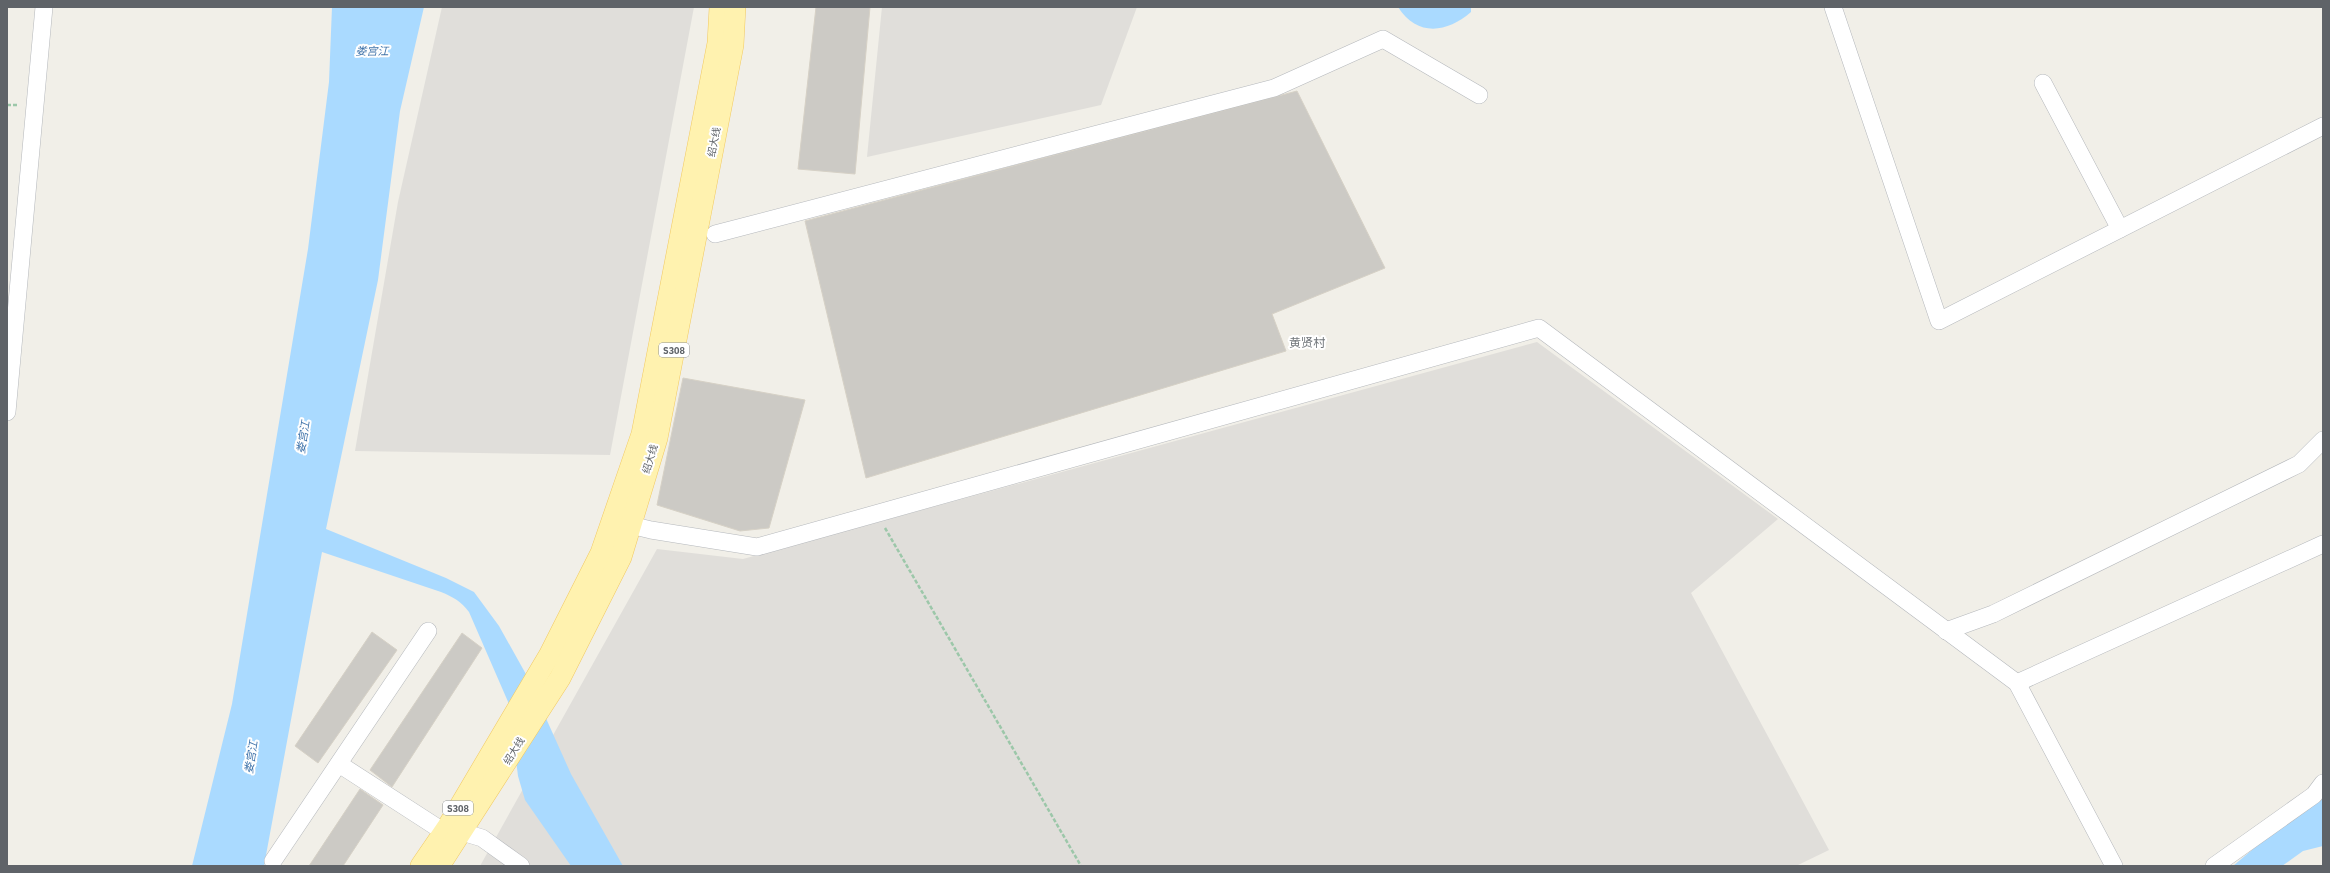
<svg xmlns="http://www.w3.org/2000/svg" width="2330" height="873" viewBox="0 0 2330 873" font-family="'IBM Plex Sans','Noto Sans SC',sans-serif">
  <style>
    .industrial { fill: #e0deda }
    .water { fill: #aadaff }
    .building { fill: #cccac5; stroke: #d6d1c6 }
    .lines { fill: none; stroke-linecap: round; stroke-linejoin: round }
    .minor-casing { stroke: #b5b8bc; stroke-width: 18 }
    .major-casing { stroke: #f2c960; stroke-width: 22 }
    .path { stroke: #9cc7a9; stroke-width: 2.5; stroke-dasharray: 4 2; stroke-linecap: butt }
    .minor { stroke: #fff; stroke-width: 17 }
    .major { stroke: #fff2af; stroke-width: 21 }
    .labels { text-anchor: middle; dominant-baseline: central; stroke-width: 4; stroke-linejoin: round; paint-order: stroke }
    .shield { fill: #fff; stroke: #8f9295; stroke-width: 1 }
    .shield-label { font-size: 9px; font-weight: bold; fill: #5f6368 }
    .street-label { font-size: 10px; fill: #5f6368; stroke: #fff }
    .water-label { font-size: 11px; font-style: italic; fill: #4174aa; stroke: #fff }
    .quarter-label { font-size: 12px; fill: #70757a; stroke: #fff }
  </style>
  <rect width="100%" height="100%" fill="#f1efe8"/>
  <g class="industrial">
    <path d="M 442,7 L 694,7 L 610,455 L 355,451 L 398,202 Z"/>
    <path d="M 882,7 L 1137,7 L 1101,105 L 867,157 Z"/>
    <path d="M 1537,342 L 1778,519 L 1691,593 L 1829,850 L 1796,866 L 480,866 L 657,549 L 743,559 Z"/>
  </g>
  <g class="water">
    <path d="M 332,7 L 424,7 L 400,111 L 378,280 L 326,529 L 446,578 L 474,592 L 499,626 L 527,676 L 571,774 L 623,866 L 571,866 L 525,800 L 518,776 L 509,704 L 469,612 C 461,601 453,597 441,592 L 322,552 L 264,866 L 192,866 L 232,704 L 308,249 L 329,82 Z"/>
    <path d="M 1398,7 L 1471,7 L 1471,12 C 1447,33 1417,37 1398,7 Z"/>
    <path d="M 2323,799 L 2323,846 L 2303,851 L 2282,866 L 2233,866 C 2262,842 2289,816 2323,799 Z"/>
  </g>
  <g class="building">
    <path d="M 816,7 L 870,7 L 855,174 L 798,169 Z"/>
    <path d="M 1297,91 L 1385,268 L 1272,314 L 1286,351 L 866,478 L 805,221 Z"/>
    <path d="M 683,378 L 805,400 L 769,528 L 740,531 L 657,505 Z"/>
    <path d="M 372,632 L 397,650 L 318,763 L 295,746 Z"/>
    <path d="M 462,633 L 482,648 L 392,787 L 370,770 Z"/>
    <path d="M 360,789 L 383,805 L 343,866 L 309,866 Z"/>
  </g>
  <g class="lines">
    <defs>
      <g id="minor">
        <path d="M 1833,7 L 1939,321 L 2323,126"/>
        <path d="M 2043,83 L 2120,229"/>
        <path d="M 715,234 L 1274,88 L 1383,39 L 1479,95"/>
        <path d="M 7,412 L 44,7"/>
        <path d="M 618,522 L 651,530 L 757,547 L 1539,328 L 2017,683 L 2114,866"/>
        <path d="M 1946,631 L 1993,614 L 2299,464 L 2323,440"/>
        <path d="M 2017,683 L 2323,544"/>
        <path d="M 339,764 L 438,828 L 447,828"/>
        <path d="M 462,832 L 482,838 L 521,866"/>
        <path d="M 273,861 L 428,631"/>
        <path d="M 2214,866 L 2314,795 L 2323,783"/>
      </g>
      <g id="major">
        <path d="M 421,866 L 447,828 L 550,654 L 601,553 L 642,434 L 718,43 L 720,7"/>
        <path d="M 439,866 L 560,678 L 621,557 L 657,438 L 733,45 L 735,7"/>
      </g>
    </defs>
    <use href="#minor" class="minor-casing"/>
    <use href="#major" class="major-casing"/>
    <g class="path">
      <path d="M 7,105 L 19,105"/>
      <path d="M 885,528 L 1081,866"/>
    </g>
    <use href="#minor" class="minor"/>
    <use href="#major" class="major"/>
  </g>
  <g class="labels">
    <g class="shield">
      <rect x="659" y="343" width="30" height="14" rx="3"/>
      <rect x="443" y="801" width="30" height="14" rx="3"/>
    </g>
    <g class="shield-label">
      <text x="674" y="350">S308</text>
      <text x="458" y="808">S308</text>
    </g>
    <g class="street-label">
      <text transform="translate(714 142) rotate(-79)">绍大线</text>
      <text transform="translate(650 459) rotate(-73)">绍大线</text>
      <text transform="translate(514 751) rotate(-58)">绍大线</text>
    </g>
    <g class="water-label">
      <text x="372" y="51">娄宫江</text>
      <text transform="translate(303 437) rotate(-81)">娄宫江</text>
      <text transform="translate(251 757) rotate(-81)">娄宫江</text>
    </g>
    <g class="quarter-label">
      <text x="1307" y="342">黄贤村</text>
    </g>
  </g>
  <rect width="2330" height="873" fill="none" stroke="#5f6368" stroke-width="16"/>
</svg>
